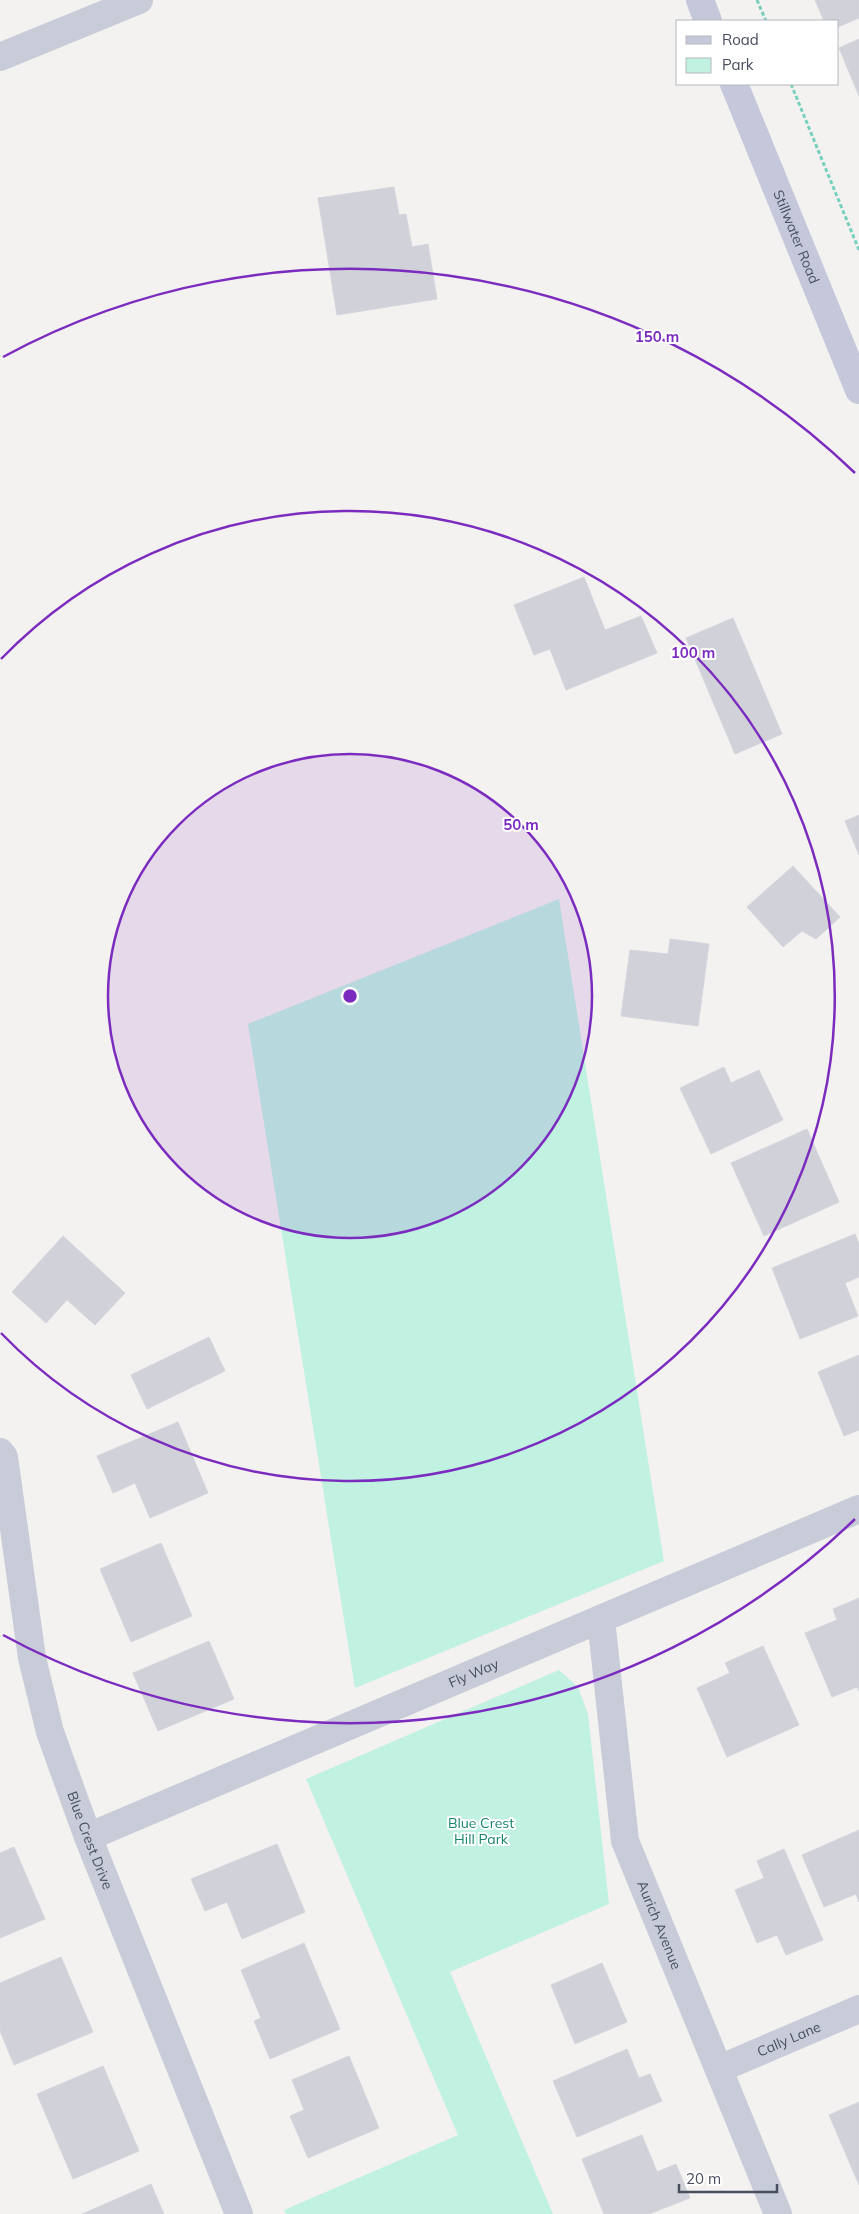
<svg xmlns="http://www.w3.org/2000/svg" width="859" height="2214" viewBox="0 0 859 2214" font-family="Mulish,sans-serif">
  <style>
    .green { fill: #c0f1e1 }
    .building { fill: #d1d2d9; stroke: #d5d5dd }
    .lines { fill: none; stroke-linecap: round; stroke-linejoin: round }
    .path { stroke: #77d0be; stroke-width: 3; stroke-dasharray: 4 2.5; stroke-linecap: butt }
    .street { stroke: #c8ccd8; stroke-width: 28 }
    .secondary { stroke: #c4c8da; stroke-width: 28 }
    .ring { fill: none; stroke: #7b2cbf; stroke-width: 2.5 }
    .labels { text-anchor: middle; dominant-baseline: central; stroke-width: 4; stroke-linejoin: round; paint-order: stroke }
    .street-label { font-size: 14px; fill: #494e5f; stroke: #fff }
    .park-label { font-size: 14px; fill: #16846d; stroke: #fff }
    .centre { fill: #7b2cbf; stroke: #fff; stroke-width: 2.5 }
    .ring-label { font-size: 15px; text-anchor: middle; font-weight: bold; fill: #7b2cbf; stroke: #fff; stroke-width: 4; stroke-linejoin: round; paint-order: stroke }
  </style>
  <rect width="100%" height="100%" fill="#f4f2f1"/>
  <g class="green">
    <path d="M 559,899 L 664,1561 L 355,1688 L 248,1024 Z"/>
    <path d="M 559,1670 L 578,1687 L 588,1714 L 609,1904 L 450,1972 L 553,2214 L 286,2214 L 284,2210 L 458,2135 L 306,1779 Z"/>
  </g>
  <g class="building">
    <path d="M 815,0 L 859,0 L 859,18 L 838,27 L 838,21 L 824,21 Z"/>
    <path d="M 859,39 L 859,96 L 839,48 Z"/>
    <path d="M 394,187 L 399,215 L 406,214 L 412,247 L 428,244 L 437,299 L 337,315 L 318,198 Z"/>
    <path d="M 584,577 L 605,630 L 641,616 L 657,653 L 566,690 L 550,649 L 534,655 L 514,605 Z"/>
    <path d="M 733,618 L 782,734 L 735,754 L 686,638 Z"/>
    <path d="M 859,815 L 859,855 L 845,821 Z"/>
    <path d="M 793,866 L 840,917 L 816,939 L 802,931 L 783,947 L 747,907 Z"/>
    <path d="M 670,939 L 709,944 L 698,1026 L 621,1016 L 630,950 L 668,954 Z"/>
    <path d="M 724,1067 L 731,1083 L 759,1070 L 783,1120 L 711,1154 L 680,1088 Z"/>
    <path d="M 807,1129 L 839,1202 L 764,1236 L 731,1163 Z"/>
    <path d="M 855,1234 L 859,1244 L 859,1277 L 845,1283 L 858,1316 L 800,1339 L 772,1268 Z"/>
    <path d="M 63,1236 L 125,1293 L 95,1325 L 67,1300 L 46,1323 L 12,1292 Z"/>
    <path d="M 209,1337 L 225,1371 L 147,1409 L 131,1375 Z"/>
    <path d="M 859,1355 L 859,1430 L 844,1436 L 818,1372 Z"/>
    <path d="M 178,1422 L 208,1493 L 150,1518 L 135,1483 L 113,1493 L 97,1456 Z"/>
    <path d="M 161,1543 L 192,1616 L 131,1642 L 100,1569 Z"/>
    <path d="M 859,1598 L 859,1691 L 857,1687 L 832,1697 L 805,1633 L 837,1620 L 833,1609 Z"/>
    <path d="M 209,1641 L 234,1699 L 158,1731 L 133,1673 Z"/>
    <path d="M 763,1646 L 799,1725 L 727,1757 L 697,1688 L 730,1673 L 725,1663 Z"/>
    <path d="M 859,1830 L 859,1902 L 856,1894 L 824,1907 L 802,1855 Z"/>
    <path d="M 277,1844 L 305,1912 L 242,1939 L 227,1902 L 205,1911 L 191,1879 Z"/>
    <path d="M 14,1847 L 45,1919 L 0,1938 L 0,1853 Z"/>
    <path d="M 784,1849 L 823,1940 L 786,1955 L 777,1935 L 757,1943 L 735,1890 L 764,1878 L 757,1861 Z"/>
    <path d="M 304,1943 L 340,2029 L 270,2059 L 254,2021 L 261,2018 L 241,1970 Z"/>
    <path d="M 61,1957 L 93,2032 L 14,2065 L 0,2031 L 0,1983 Z"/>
    <path d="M 602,1963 L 627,2022 L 575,2044 L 551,1985 Z"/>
    <path d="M 627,2049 L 639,2078 L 650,2074 L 662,2101 L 577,2137 L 553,2081 Z"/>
    <path d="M 349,2056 L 379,2128 L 308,2158 L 290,2116 L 304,2110 L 292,2080 Z"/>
    <path d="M 103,2066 L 139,2151 L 73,2179 L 37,2094 Z"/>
    <path d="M 859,2102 L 859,2185 L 829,2115 Z"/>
    <path d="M 642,2135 L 657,2172 L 676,2164 L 690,2198 L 649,2214 L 604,2214 L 582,2159 Z"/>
    <path d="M 151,2184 L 164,2214 L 82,2214 Z"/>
  </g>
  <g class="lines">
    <g class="path">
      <path d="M 757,0 L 766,21"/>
      <path d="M 791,84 L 859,250"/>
    </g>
    <g class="street">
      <path d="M 0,57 L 139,0"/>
      <path id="s1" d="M 0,1452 L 4,1457 L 32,1658 L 50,1732 L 88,1837 L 239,2214"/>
      <path id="s2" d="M 601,1619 L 625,1841 L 778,2214"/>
      <path id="s3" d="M 88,1837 L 859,1509"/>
      <path id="s4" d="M 719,2069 L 859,2009"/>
    </g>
    <g class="secondary">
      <path d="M 700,0 L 708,21"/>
      <path id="s5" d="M 734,84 L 859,390"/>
    </g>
  </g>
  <circle cx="350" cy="996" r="242" fill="#7b2cbf" fill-opacity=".12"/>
  <g class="ring">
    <circle cx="350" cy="996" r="242"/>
    <path d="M1 659A485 485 0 1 1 1 1333"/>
    <path d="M855 1519A727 727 0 0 1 3 1635M3 357A727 727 0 0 1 855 473"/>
  </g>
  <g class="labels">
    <g class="street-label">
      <text stroke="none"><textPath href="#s5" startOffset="165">Stillwater Road</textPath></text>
      <text stroke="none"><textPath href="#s3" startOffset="419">Fly Way</textPath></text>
      <text stroke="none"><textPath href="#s1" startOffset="401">Blue Crest Drive</textPath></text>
      <text stroke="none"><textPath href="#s2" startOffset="314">Aurich Avenue</textPath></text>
      <text stroke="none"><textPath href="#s4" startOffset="76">Cally Lane</textPath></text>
    </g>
    <g class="park-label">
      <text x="481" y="1823">Blue Crest<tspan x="481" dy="16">Hill Park</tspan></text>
    </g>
  </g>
  <circle cx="350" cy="996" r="8" class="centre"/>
  <g class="ring-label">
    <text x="657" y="342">150 m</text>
    <text x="693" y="658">100 m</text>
    <text x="521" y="830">50 m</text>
  </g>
  <rect x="676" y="20" width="162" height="65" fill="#ffffff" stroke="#b6b8bf"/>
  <rect x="686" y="36" width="25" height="8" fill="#c4c8da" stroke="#b6b8bf"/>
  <text x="722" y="45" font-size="15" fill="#494e5f">Road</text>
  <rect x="686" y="58" width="25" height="15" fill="#c0f1e1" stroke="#b6b8bf"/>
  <text x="722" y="70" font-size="15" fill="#494e5f">Park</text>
  <path d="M679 2184v8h98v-8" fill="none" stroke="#494e5f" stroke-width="2.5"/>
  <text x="686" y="2184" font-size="15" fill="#494e5f" stroke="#ffffff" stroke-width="4" paint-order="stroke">20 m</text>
</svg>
